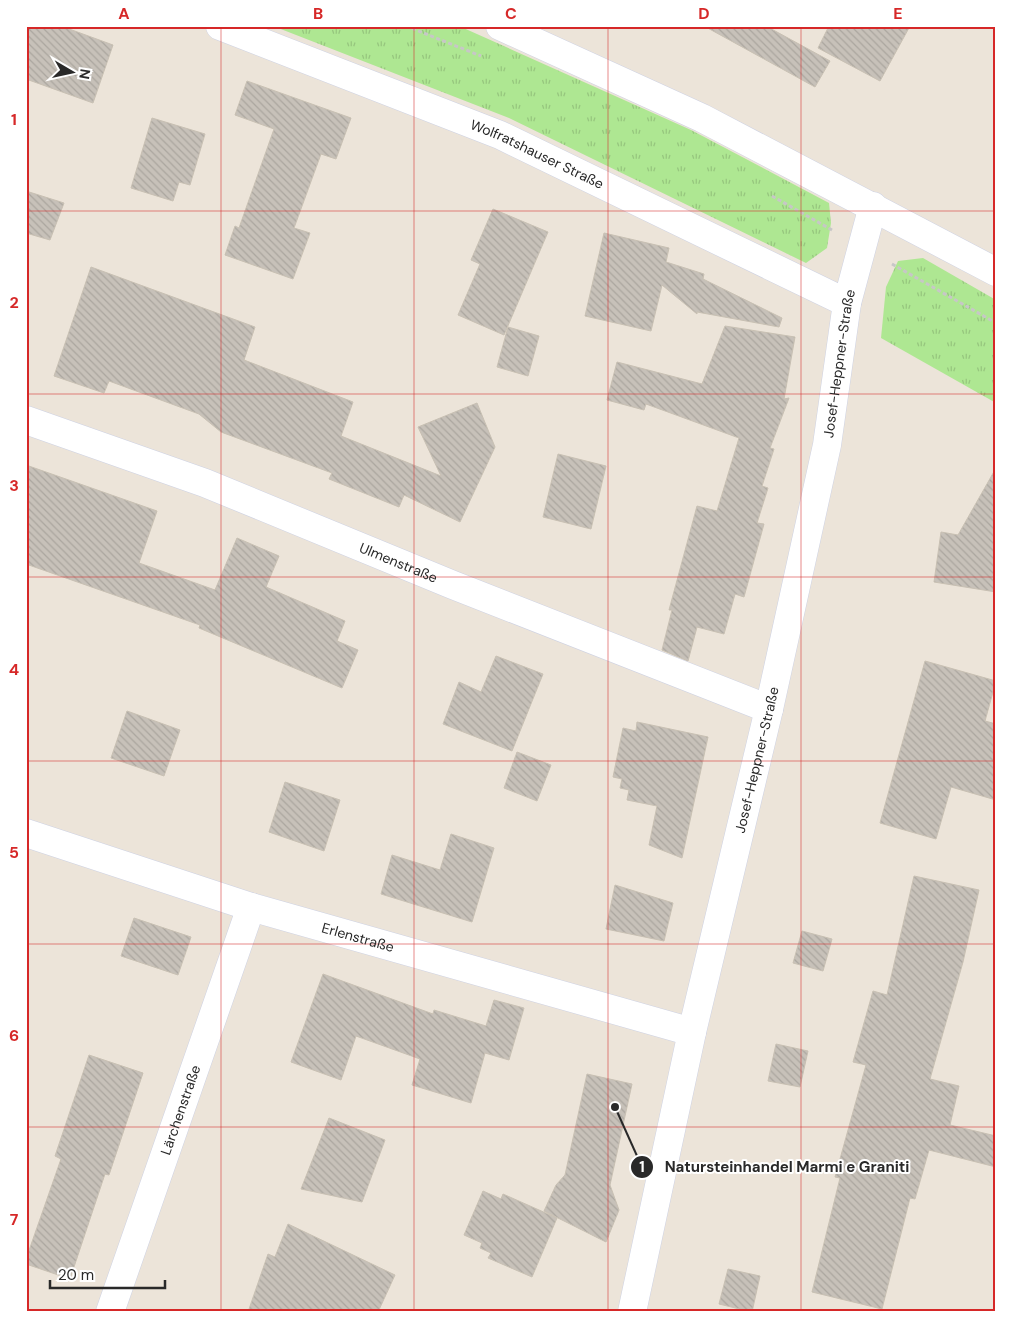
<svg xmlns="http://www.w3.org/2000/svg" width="1022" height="1338" viewBox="0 0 1022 1338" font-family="'DM Sans',sans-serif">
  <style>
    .grass { fill: url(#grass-tufts) }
    .building { fill: url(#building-back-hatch); stroke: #c8c0b3 }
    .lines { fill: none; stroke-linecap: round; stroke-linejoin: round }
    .minor-casing { stroke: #ced2e3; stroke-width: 29 }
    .path { stroke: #c7c7c7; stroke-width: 3; stroke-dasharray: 4 2.5; stroke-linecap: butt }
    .minor { stroke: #fff; stroke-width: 28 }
    .grid { fill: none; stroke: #d62828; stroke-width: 1; stroke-opacity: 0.55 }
    .labels { text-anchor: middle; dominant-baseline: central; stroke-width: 4; stroke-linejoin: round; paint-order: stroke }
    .street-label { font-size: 14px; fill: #292929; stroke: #fff }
    .leader { fill: none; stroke: #292929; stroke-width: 2 }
    .callout-dot { fill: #292929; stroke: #fff; stroke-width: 2 }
    .mark-label { font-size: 15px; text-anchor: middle; font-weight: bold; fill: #fff }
    .callout-label { font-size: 15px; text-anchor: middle; font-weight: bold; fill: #292929; stroke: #fff; stroke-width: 4; stroke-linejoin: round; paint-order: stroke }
    .neatline { fill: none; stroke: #d62828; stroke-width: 2 }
    .grid-label { font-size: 16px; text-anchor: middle; font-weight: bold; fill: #d62828 }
  </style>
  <defs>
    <pattern id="grass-tufts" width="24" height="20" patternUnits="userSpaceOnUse" patternTransform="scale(1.25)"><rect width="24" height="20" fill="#aee792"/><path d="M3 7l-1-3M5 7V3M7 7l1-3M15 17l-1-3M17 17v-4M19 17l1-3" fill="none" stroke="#96c67e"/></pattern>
    <pattern id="building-back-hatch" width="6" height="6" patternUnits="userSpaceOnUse" patternTransform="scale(1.25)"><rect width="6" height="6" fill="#c7c1b9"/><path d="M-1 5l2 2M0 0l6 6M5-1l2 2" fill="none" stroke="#aba69f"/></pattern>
  </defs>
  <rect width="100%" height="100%" fill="#ece4d9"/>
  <g class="grass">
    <path d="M 273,26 L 459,26 L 691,130 L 829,203 L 831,223 L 827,248 L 806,263 L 509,118 Z"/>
    <path d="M 923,258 L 996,300 L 996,403 L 881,338 L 886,287 L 898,261 Z"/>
  </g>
  <g class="building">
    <path d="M 26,26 L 61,26 L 113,45 L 93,103 L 26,79 Z"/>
    <path d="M 704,26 L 766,26 L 830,61 L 815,87 Z"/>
    <path d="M 829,26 L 910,26 L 880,81 L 818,48 Z"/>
    <path d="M 247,81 L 351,118 L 336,159 L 321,154 L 294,228 L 310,233 L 293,279 L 225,255 L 235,226 L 239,228 L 274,129 L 235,115 Z"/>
    <path d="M 152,118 L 205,134 L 190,185 L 179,182 L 173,201 L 131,188 Z"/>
    <path d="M 26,191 L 64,203 L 50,240 L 26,233 Z"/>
    <path d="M 493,209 L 548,232 L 504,335 L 458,315 L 480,264 L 471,260 Z"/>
    <path d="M 604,233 L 669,248 L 666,262 L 704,274 L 703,279 L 782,318 L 779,327 L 697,312 L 697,314 L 662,285 L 651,331 L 585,316 Z"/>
    <path d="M 91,267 L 255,327 L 244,360 L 353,402 L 341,436 L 441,476 L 418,427 L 477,403 L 495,447 L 460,522 L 404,495 L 399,507 L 329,479 L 332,473 L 221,432 L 199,414 L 109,381 L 104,393 L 54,376 Z"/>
    <path d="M 725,326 L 795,337 L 784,399 L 789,398 L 770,448 L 774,449 L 762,486 L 768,488 L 757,523 L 764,524 L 744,597 L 735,594 L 724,634 L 697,627 L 688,661 L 662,650 L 672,610 L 669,610 L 697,506 L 717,511 L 739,438 L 646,404 L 644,410 L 607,400 L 617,362 L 702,384 Z"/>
    <path d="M 508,327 L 539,336 L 528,376 L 497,367 Z"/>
    <path d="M 558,454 L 606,466 L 591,529 L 543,517 Z"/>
    <path d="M 26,465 L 157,511 L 139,563 L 215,590 L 237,538 L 279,556 L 266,587 L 345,621 L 337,641 L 358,650 L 342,688 L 199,628 L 200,625 L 26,564 Z"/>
    <path d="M 996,468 L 996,592 L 934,582 L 941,532 L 958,535 Z"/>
    <path d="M 496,656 L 543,674 L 512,751 L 443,724 L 459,682 L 481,692 Z"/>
    <path d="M 925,661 L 996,681 L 985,721 L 996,724 L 996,800 L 951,787 L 936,839 L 880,823 Z"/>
    <path d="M 127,711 L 180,730 L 164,776 L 111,758 Z"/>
    <path d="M 637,722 L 708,737 L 682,858 L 649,845 L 657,806 L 627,800 L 629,790 L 620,788 L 622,779 L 613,777 L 623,728 L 636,731 Z"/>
    <path d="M 517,752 L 551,765 L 537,801 L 504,788 Z"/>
    <path d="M 285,782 L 340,800 L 324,851 L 269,832 Z"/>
    <path d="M 451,834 L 494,848 L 472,922 L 381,894 L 392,855 L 440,870 Z"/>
    <path d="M 914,876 L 979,890 L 963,962 L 930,1079 L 959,1086 L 950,1125 L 996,1136 L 996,1167 L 929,1150 L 915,1199 L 910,1198 L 882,1309 L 812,1292 L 840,1178 L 835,1177 L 866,1065 L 853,1062 L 873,991 L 887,995 Z"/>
    <path d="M 615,885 L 673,903 L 664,941 L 606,929 Z"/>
    <path d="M 134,918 L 191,937 L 178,975 L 121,956 Z"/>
    <path d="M 802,931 L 832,939 L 823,971 L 793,963 Z"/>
    <path d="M 323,974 L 433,1014 L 434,1010 L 486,1026 L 494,1000 L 524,1008 L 509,1060 L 485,1053 L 471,1103 L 412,1085 L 420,1059 L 356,1036 L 341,1080 L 291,1062 Z"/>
    <path d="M 776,1044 L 808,1051 L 800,1087 L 768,1081 Z"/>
    <path d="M 89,1055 L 143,1073 L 109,1175 L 105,1174 L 70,1279 L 26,1264 L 26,1259 L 61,1159 L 55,1156 Z"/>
    <path d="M 587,1074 L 632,1084 L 610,1185 L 619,1210 L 606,1242 L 544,1211 L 556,1185 L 565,1175 Z"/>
    <path d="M 329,1118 L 385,1140 L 362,1202 L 301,1189 Z"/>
    <path d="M 483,1191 L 501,1199 L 503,1194 L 557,1218 L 532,1277 L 488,1258 L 491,1253 L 480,1248 L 482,1243 L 464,1235 Z"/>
    <path d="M 288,1224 L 395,1275 L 378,1312 L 248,1312 L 268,1254 L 275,1257 Z"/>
    <path d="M 728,1269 L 760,1276 L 752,1312 L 719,1304 Z"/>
  </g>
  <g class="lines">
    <defs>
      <g id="minor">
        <path id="s1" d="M 220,26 L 500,135 L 847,303"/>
        <path d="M 500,26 L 702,118 L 996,272"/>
        <path id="s2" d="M 26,420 L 205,483 L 453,585 L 769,709"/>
        <path id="s3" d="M 26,833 L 251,907 L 692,1032"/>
        <path id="s4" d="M 110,1312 L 251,907"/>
        <path id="s5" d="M 632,1312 L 692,1032 L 769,709 L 827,445 L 847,303 L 873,206"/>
      </g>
    </defs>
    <use href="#minor" class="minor-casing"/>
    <g class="path">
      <path d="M 406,26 L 481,56"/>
      <path d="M 772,196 L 832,230"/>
      <path d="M 892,264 L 996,323"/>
    </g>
    <use href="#minor" class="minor"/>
  </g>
  <path class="grid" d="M 221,26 L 221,1312M 414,26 L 414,1312M 608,26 L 608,1312M 801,26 L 801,1312M 26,211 L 996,211M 26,394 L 996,394M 26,577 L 996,577M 26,761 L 996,761M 26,944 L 996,944M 26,1127 L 996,1127"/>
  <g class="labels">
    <g class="street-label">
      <text stroke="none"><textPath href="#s1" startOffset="342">Wolfratshauser Straße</textPath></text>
      <text stroke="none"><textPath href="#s5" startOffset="971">Josef-Heppner-Straße</textPath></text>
      <text stroke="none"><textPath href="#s2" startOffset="399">Ulmenstraße</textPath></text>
      <text stroke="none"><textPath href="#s5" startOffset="566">Josef-Heppner-Straße</textPath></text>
      <text stroke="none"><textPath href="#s3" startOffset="348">Erlenstraße</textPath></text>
      <text stroke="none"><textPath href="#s4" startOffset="214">Lärchenstraße</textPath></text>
    </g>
  </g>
  <path class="leader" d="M615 1107L642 1167"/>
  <g class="callout-dot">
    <circle cx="615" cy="1107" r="5"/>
    <circle cx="642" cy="1167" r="12"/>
  </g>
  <g class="mark-label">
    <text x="642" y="1172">1</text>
  </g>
  <g class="callout-label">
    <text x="787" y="1172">Natursteinhandel Marmi e Graniti</text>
  </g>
  <rect width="1022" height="1338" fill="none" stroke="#ffffff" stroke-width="55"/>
  <g transform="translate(72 72) rotate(99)" stroke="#ffffff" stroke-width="4" paint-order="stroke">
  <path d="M0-4L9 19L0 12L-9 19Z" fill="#292929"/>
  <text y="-8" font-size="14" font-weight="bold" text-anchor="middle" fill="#292929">N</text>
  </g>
  <path d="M50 1280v8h115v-8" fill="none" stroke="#292929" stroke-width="2.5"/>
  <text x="58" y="1280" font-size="15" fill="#292929" stroke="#ffffff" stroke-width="4" paint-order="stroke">20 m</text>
  <rect x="28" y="28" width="966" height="1282" class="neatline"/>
  <g class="grid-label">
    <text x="124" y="19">A</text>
    <text x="318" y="19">B</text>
    <text x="511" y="19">C</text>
    <text x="704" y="19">D</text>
    <text x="898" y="19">E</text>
    <text x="14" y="125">1</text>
    <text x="14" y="308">2</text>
    <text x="14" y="491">3</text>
    <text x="14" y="675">4</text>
    <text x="14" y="858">5</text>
    <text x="14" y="1041">6</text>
    <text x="14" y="1225">7</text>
  </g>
</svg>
